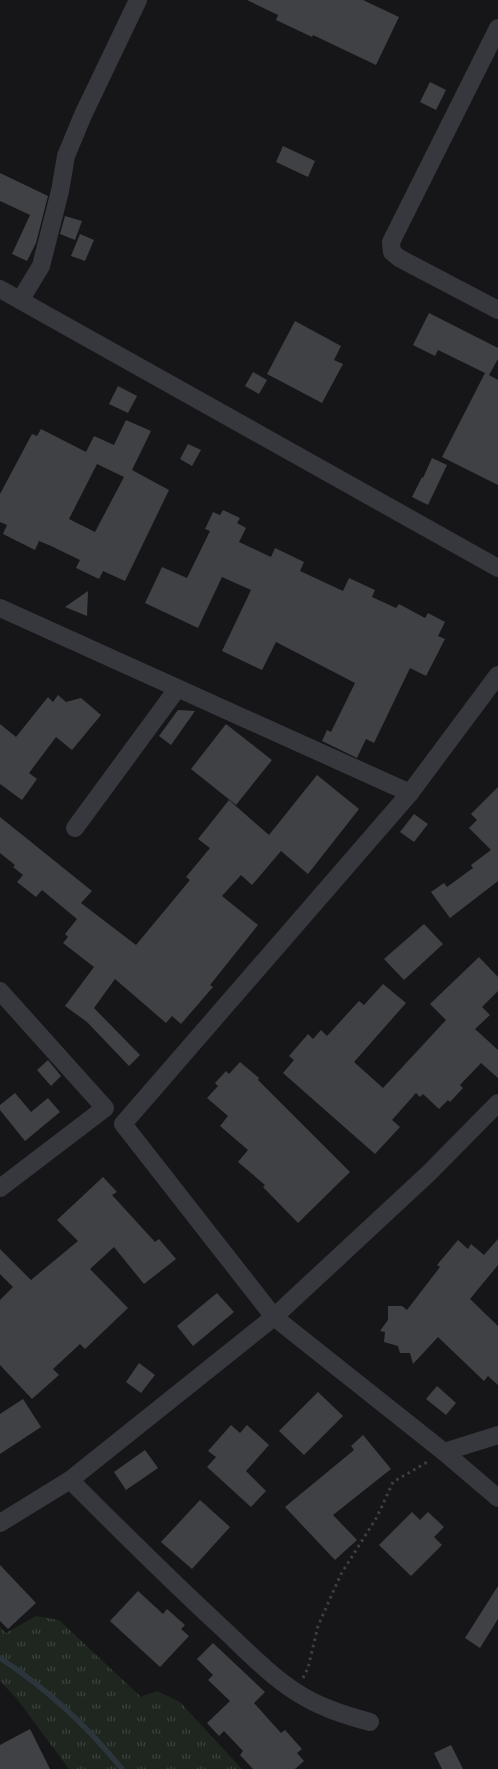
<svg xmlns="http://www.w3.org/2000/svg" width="498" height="1769" viewBox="0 0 498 1769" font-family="Jost,sans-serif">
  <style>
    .grass { fill: url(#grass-tufts) }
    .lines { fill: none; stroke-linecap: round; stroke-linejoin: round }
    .stream { stroke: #2c353c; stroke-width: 5.5 }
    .building { fill: #404145; fill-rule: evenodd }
    .path { stroke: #3d3f44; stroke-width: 3; stroke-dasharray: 2.5 4; stroke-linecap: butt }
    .minor { stroke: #37383d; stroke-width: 18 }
  </style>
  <defs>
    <pattern id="grass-tufts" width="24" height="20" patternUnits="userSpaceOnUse" patternTransform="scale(1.25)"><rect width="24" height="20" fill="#1e261f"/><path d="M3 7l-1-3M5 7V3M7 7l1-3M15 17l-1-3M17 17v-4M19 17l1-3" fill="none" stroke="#3c433d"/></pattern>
  </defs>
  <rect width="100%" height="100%" fill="#161618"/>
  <path class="grass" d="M 36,1616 L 59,1620 L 141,1697 L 157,1691 L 180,1702 L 242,1769 L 69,1769 L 17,1699 L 0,1681 L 0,1627 L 6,1633 Z"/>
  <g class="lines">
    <path class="stream" d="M 0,1658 C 46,1688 88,1727 122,1769"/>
  </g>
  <g class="building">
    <path d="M 247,0 L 363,0 L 399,17 L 376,65 L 313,35 L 312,37 L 276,20 L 278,15 Z"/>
    <path d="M 430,82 L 446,90 L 436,110 L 420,102 Z"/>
    <path d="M 283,146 L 315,161 L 308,177 L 276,162 Z"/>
    <path d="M 0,173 L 48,196 L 36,243 L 27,261 L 12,254 L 30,215 L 0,201 Z"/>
    <path d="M 65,216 L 82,221 L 75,240 L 60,234 Z"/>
    <path d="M 80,234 L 94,240 L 85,261 L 71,256 Z"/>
    <path d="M 429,313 L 498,348 L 498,359 L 489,375 L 498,380 L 498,485 L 442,457 L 485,373 L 438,350 L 435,356 L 413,345 Z"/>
    <path d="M 295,321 L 341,346 L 334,360 L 343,364 L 322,403 L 267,374 Z"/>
    <path d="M 253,372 L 267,380 L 259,394 L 245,386 Z"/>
    <path d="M 118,386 L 137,396 L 128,413 L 109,404 Z"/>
    <path d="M 126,420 L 151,431 L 132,470 L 169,490 L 125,581 L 103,571 L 99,579 L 76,568 L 80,560 L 51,546 L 39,541 L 35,550 L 3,534 L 7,525 L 0,522 L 0,494 L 32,434 L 37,436 L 41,429 L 86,452 L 94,436 L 114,445 ZM 97,464 L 124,477 L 95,532 L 69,519 Z"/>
    <path d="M 188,444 L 201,450 L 192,466 L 180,459 Z"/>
    <path d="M 432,458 L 447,465 L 428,505 L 412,497 L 422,477 L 423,478 Z"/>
    <path d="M 223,510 L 240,518 L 237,523 L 246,528 L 239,542 L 271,557 L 275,548 L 304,562 L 300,571 L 343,591 L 349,578 L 375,590 L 372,597 L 396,608 L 399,604 L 425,618 L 428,613 L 445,622 L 438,636 L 445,639 L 426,676 L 410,668 L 374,743 L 366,739 L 357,758 L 322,741 L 327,730 L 331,732 L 355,683 L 276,642 L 262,670 L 222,651 L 251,590 L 222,577 L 198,628 L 145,603 L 162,567 L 187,578 L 210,531 L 205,529 L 213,512 L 220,515 Z"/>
    <path d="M 88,591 L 87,616 L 65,607 Z"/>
    <path d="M 58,695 L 66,702 L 81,698 L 101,715 L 72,750 L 56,737 L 29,773 L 37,779 L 22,800 L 0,784 L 0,724 L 16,737 L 48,697 L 53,702 Z"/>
    <path d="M 178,710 L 195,711 L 171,745 L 159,736 Z"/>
    <path d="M 226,724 L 272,760 L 236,805 L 191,769 Z"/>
    <path d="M 317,775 L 359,809 L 308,874 L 281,851 L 252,885 L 241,875 L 222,896 L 258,925 L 210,985 L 213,987 L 181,1024 L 172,1016 L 166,1023 L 115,979 L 94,1008 L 140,1055 L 129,1066 L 87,1022 L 65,1006 L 94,967 L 63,943 L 68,937 L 65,934 L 77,919 L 42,890 L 36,897 L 17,882 L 23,875 L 13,867 L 15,865 L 0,853 L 0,817 L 92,891 L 81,903 L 136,945 L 190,880 L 186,877 L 210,848 L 198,839 L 229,800 L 269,835 Z"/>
    <path d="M 498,787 L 498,881 L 450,918 L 431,892 L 444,883 L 447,887 L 473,868 L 471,865 L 491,850 L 469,828 L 477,820 L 471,814 Z"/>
    <path d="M 414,814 L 428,824 L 414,842 L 400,832 Z"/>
    <path d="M 424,924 L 443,944 L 404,980 L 384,959 Z"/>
    <path d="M 479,957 L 498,977 L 498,991 L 482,1007 L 490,1015 L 475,1029 L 498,1050 L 498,1078 L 481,1063 L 460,1085 L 463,1088 L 450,1102 L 448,1100 L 439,1109 L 423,1094 L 420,1097 L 416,1093 L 392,1120 L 400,1127 L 375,1154 L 283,1073 L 294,1060 L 289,1056 L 308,1034 L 313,1039 L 321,1030 L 327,1036 L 359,1001 L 364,1005 L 383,984 L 406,1003 L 354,1062 L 383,1088 L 446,1020 L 430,1004 Z"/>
    <path d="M 48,1060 L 61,1076 L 51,1086 L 37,1070 Z"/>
    <path d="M 240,1062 L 259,1078 L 258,1080 L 350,1172 L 298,1223 L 263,1187 L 265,1185 L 238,1162 L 248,1150 L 220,1126 L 228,1116 L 207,1098 L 218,1086 L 215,1083 L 226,1071 L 229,1074 Z"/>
    <path d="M 15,1093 L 31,1112 L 48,1098 L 60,1112 L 25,1141 L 0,1110 L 0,1105 Z"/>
    <path d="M 103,1177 L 117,1192 L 112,1195 L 155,1242 L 159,1239 L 176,1259 L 144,1284 L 114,1247 L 90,1269 L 128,1308 L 85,1349 L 80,1344 L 53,1369 L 59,1375 L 32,1399 L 0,1365 L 0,1300 L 13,1287 L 0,1274 L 0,1249 L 31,1280 L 78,1241 L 57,1220 Z"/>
    <path d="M 498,1239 L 498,1265 L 470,1299 L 498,1326 L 498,1385 L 488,1376 L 484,1381 L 438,1337 L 413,1364 L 410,1353 L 400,1353 L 398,1346 L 384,1342 L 385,1332 L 380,1331 L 388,1320 L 388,1306 L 402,1306 L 407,1310 L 440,1267 L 437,1265 L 458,1240 L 468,1249 L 471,1244 L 484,1255 Z"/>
    <path d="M 217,1293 L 234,1312 L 193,1346 L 177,1326 Z"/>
    <path d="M 139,1363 L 155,1375 L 141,1393 L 126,1382 Z"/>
    <path d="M 437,1386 L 456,1403 L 446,1415 L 426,1399 Z"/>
    <path d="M 318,1392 L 343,1416 L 304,1455 L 279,1431 Z"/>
    <path d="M 23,1399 L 41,1427 L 0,1454 L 0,1414 Z"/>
    <path d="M 231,1425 L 240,1433 L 247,1425 L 269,1445 L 246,1471 L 266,1491 L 251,1507 L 207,1467 L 216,1457 L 208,1451 Z"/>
    <path d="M 363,1435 L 391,1469 L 333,1515 L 357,1540 L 335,1560 L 285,1507 L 354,1450 L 351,1446 Z"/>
    <path d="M 145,1450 L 158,1468 L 126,1490 L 114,1472 Z"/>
    <path d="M 200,1500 L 230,1527 L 192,1569 L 161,1542 Z"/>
    <path d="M 412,1512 L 420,1520 L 428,1512 L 444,1527 L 434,1537 L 442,1545 L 411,1576 L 379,1545 Z"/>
    <path d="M 0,1565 L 36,1603 L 8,1629 L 0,1621 Z"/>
    <path d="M 498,1586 L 498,1619 L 480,1648 L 465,1638 Z"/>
    <path d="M 138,1591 L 163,1614 L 167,1609 L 185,1625 L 181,1629 L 189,1636 L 160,1667 L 110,1621 Z"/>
    <path d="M 213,1643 L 265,1692 L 254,1703 L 281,1733 L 285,1730 L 302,1749 L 297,1753 L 304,1761 L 295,1769 L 253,1769 L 240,1755 L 243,1751 L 224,1731 L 219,1736 L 207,1723 L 230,1701 L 208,1680 L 213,1675 L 197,1659 Z"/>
    <path d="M 30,1729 L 50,1769 L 0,1769 L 0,1745 Z"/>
    <path d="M 451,1745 L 463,1769 L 442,1769 L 434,1753 Z"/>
  </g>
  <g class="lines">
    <path class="path" d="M 303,1678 L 308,1668 L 318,1626 L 341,1574 L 377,1517 L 393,1482 L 429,1461"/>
    <g class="minor">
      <path d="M 498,28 L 391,242 L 392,252 L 399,258 L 498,310"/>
      <path d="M 0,289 L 498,568"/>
      <path d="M 21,299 L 41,266 L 60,191 L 66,156 L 83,115 L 138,0"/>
      <path d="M 0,608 L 410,793"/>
      <path d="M 498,675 L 410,793 L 123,1124 L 274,1317 L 444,1452 L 498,1498"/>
      <path d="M 75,828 L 177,689"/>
      <path d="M 0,991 L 105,1108 L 0,1188"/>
      <path d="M 444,1452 L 498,1435"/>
      <path d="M 70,1480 C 119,1529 168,1578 219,1625 C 244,1648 268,1674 296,1692 C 319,1707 344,1715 370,1722"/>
      <path d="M 0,1523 L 70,1480 L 274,1317 L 429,1173 L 498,1103"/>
    </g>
  </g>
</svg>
